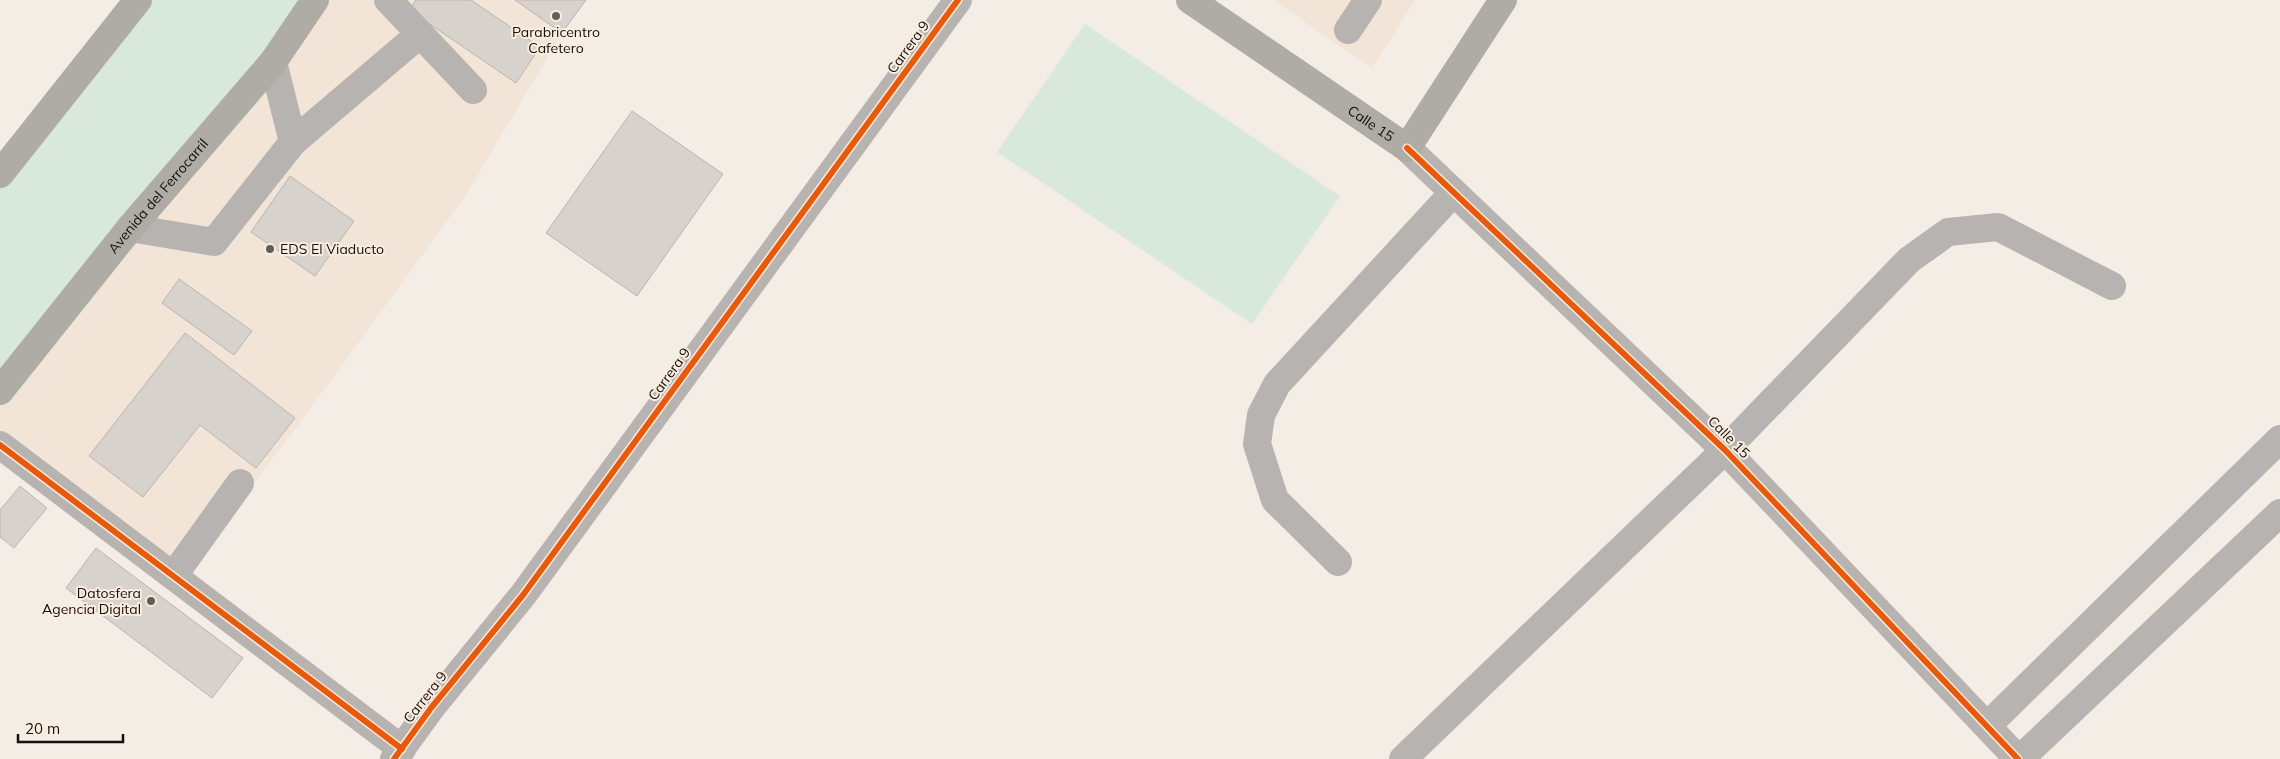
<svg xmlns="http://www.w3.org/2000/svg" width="2280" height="759" viewBox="0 0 2280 759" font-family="Mulish,sans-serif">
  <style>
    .built { fill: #f2e4d6 }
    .green { fill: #d8e8da }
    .building { fill: #d7d2cc; stroke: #bbb5b0 }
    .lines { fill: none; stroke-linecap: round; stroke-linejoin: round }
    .minor { stroke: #b6b3b0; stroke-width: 28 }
    .major { stroke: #afaca6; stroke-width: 28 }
    .cycleway-casing { stroke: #faede0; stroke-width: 9 }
    .cycleway { stroke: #e8590c; stroke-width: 6 }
    .poi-dot { fill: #635d58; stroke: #faede0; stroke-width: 2 }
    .labels { text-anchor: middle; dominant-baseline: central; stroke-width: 4; stroke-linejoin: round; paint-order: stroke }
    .poi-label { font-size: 14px; fill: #15100c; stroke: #faede0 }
    .street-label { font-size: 14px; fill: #15100c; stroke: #faede0 }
  </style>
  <rect width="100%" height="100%" fill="#f4ede6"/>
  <g class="built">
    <path d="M 315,0 L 586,0 L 562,33 L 466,195 L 302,420 L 180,580 L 0,445 L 0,391 Z"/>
    <path d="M 1273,0 L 1415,0 L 1372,68 Z"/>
  </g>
  <g class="green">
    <path d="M 138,0 L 315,0 L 0,391 L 0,174 Z"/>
    <path d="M 1085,24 L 1340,196 L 1252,324 L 997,152 Z"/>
  </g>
  <g class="building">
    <path d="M 416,0 L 471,0 L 540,47 L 516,83 L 409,10 Z"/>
    <path d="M 515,0 L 586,0 L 562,33 Z"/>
    <path d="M 632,111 L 723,174 L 637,296 L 546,233 Z"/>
    <path d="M 290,176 L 354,221 L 315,276 L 251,232 Z"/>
    <path d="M 179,279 L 252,331 L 234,355 L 162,303 Z"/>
    <path d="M 185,333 L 295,418 L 256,468 L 200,425 L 143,497 L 89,456 Z"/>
    <path d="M 20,486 L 47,508 L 14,548 L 0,537 L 0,510 Z"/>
    <path d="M 96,548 L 243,658 L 212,698 L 66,588 Z"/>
  </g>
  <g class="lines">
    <g class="minor">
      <path d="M 388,0 L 473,90"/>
      <path d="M 1348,30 L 1368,0"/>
      <path d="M 293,142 L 420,34"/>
      <path d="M 1407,148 L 1725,450 L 2018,759"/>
      <path d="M 130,228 L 214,242 L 293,142 L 273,62"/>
      <path d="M 0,445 L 402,749"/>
      <path d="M 1338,562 L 1275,500 L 1257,444 L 1261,415 L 1277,384 L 1453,193"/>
      <path d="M 174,575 L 240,483"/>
      <path d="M 1988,725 L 2280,439"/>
      <path d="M 394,759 L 431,708 L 523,595 L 958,0"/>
      <path d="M 1403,759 L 1725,450 L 1909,260 L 1948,232 L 1998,227 L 2112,286"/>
      <path d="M 2020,759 L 2280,513"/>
    </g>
    <g class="major">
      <path id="s1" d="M 1190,0 L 1407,148 L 1503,0"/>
      <path d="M 0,174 L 138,0"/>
      <path id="s2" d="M 0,391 L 130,228 L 273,62 L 315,0"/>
    </g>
    <defs>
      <g id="cycleway">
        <path d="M 1407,148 L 1725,450 L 2018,759"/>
        <path d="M 0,445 L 402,749"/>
        <path d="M 394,759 L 431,708 L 523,595 L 958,0"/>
      </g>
    </defs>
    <use href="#cycleway" class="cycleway-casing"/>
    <use href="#cycleway" class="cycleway"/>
  </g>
  <g class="poi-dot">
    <circle cx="556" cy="16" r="5"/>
    <circle cx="270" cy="249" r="5"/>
    <circle cx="151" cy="601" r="5"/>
  </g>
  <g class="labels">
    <g class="poi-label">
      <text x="556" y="32">Parabricentro<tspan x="556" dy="16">Cafetero</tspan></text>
      <text x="280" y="249" text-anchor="start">EDS El Viaducto</text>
      <text x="141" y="593" text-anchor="end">Datosfera<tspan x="141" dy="16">Agencia Digital</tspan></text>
    </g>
    <g class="street-label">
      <text transform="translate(908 47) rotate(-54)">Carrera 9</text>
      <text stroke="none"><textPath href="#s1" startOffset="219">Calle 15</textPath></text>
      <text stroke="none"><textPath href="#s2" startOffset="251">Avenida del Ferrocarril</textPath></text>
      <text transform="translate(669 374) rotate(-54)">Carrera 9</text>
      <text transform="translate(1729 437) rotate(45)">Calle 15</text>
      <text transform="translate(425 697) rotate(-52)">Carrera 9</text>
    </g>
  </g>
  <path d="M18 734v8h105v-8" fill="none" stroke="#15100c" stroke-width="2.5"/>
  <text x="25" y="734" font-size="15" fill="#15100c" stroke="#faede0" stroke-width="4" paint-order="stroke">20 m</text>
</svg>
